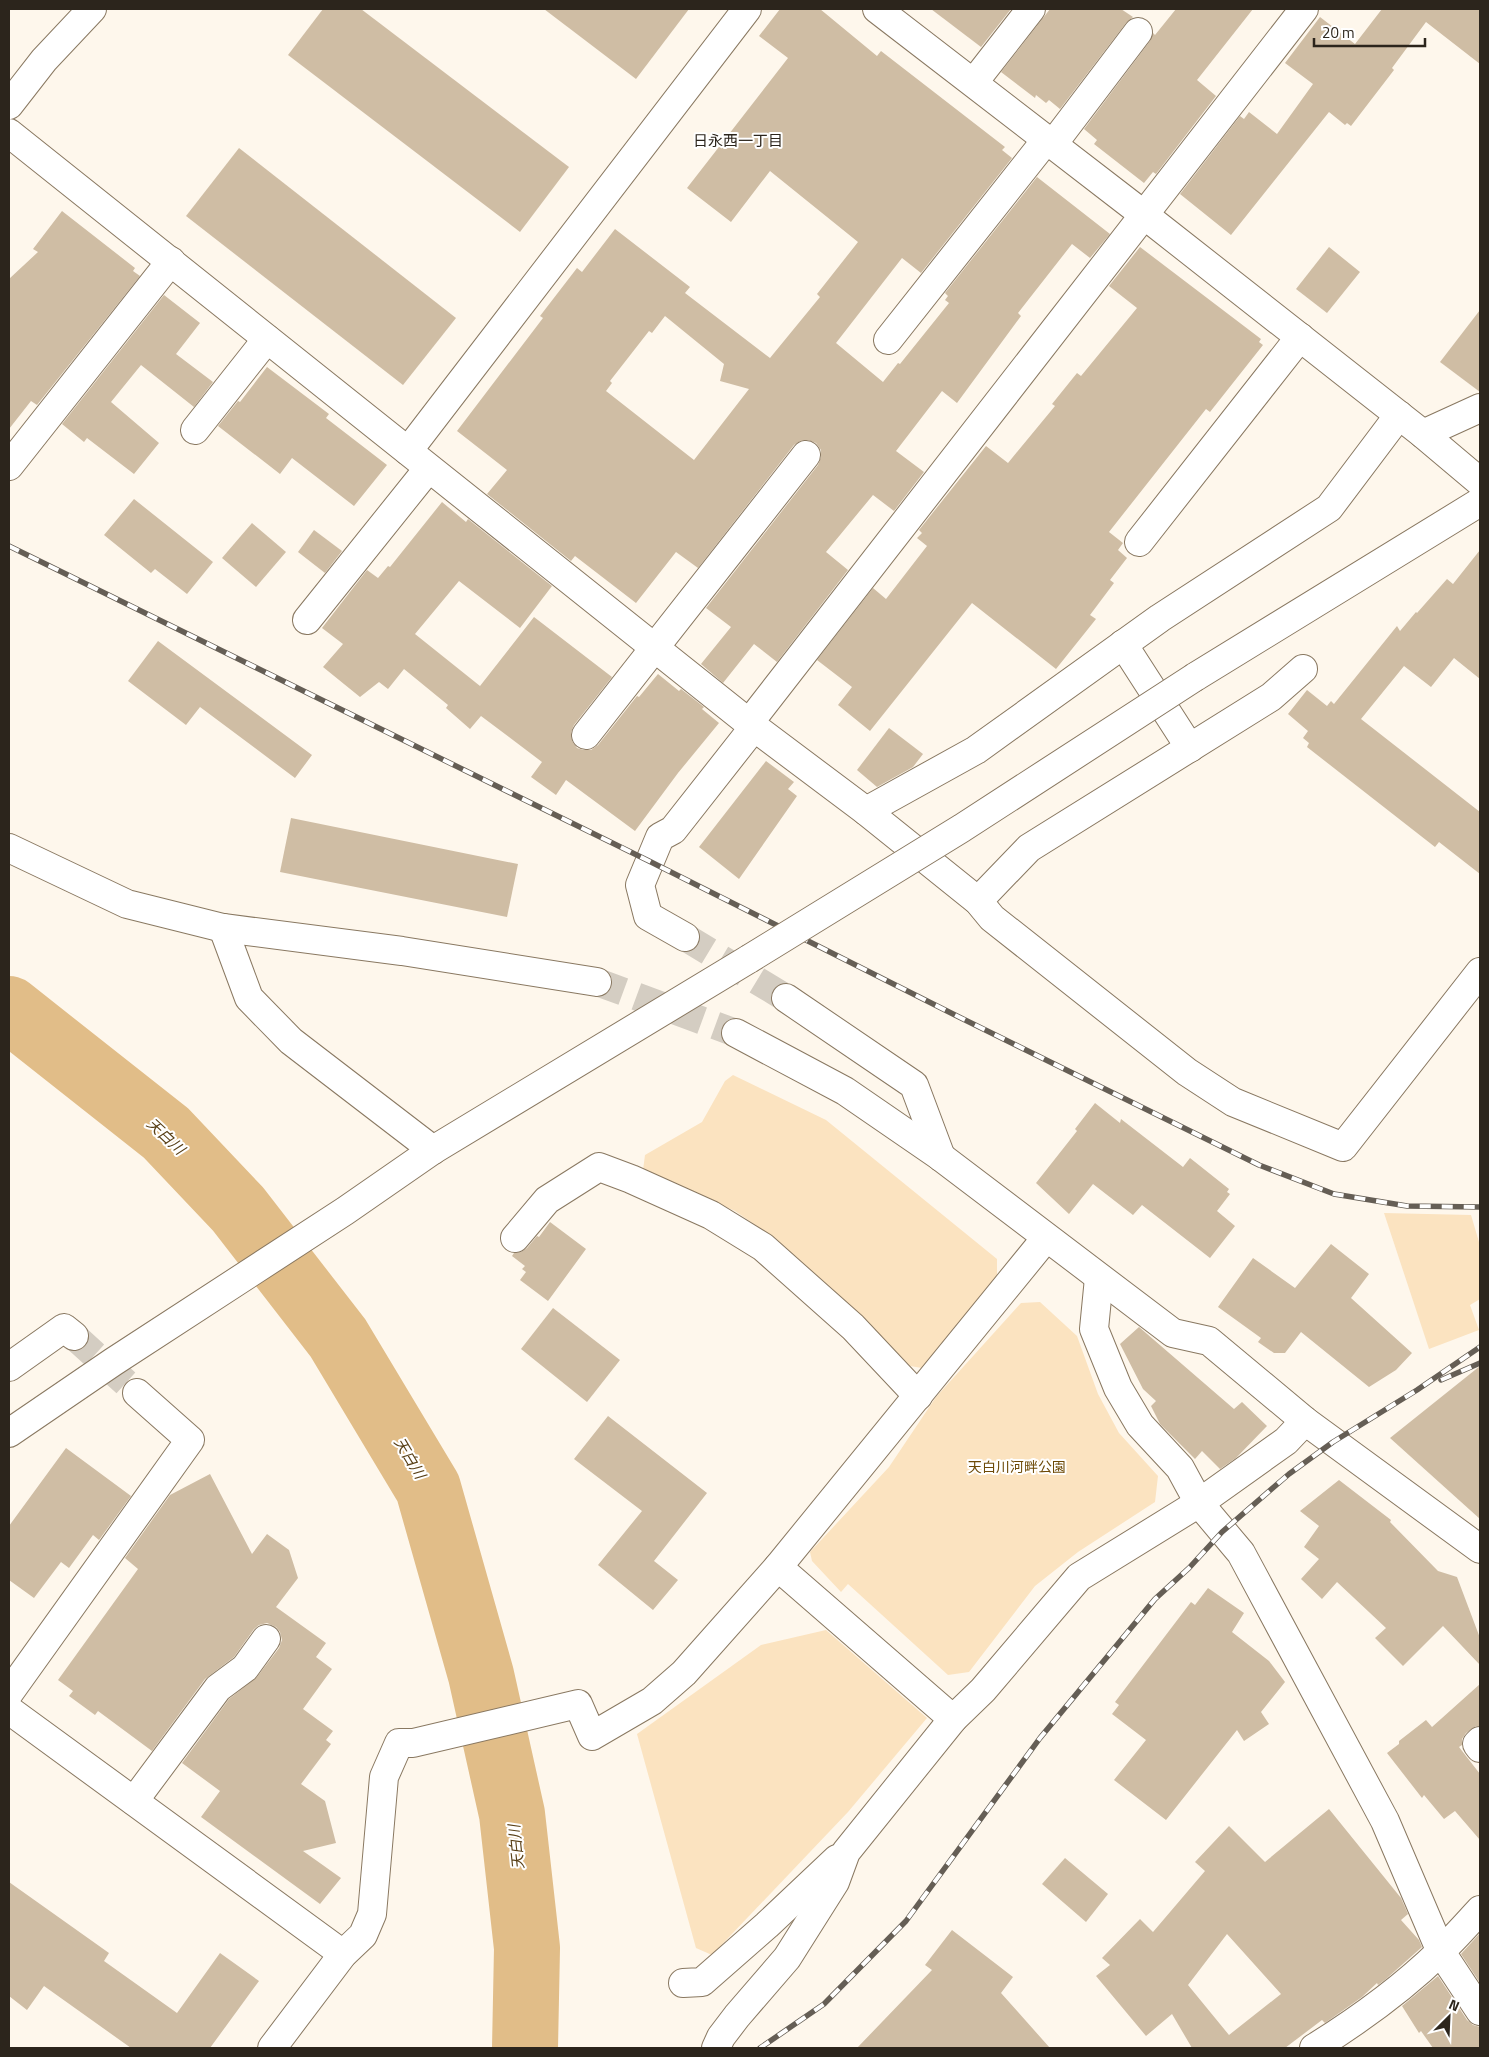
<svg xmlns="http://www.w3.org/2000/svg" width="1489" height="2057" viewBox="0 0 1489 2057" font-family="'Titillium Web','Noto Sans JP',sans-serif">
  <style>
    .green { fill: #fbe3c0 }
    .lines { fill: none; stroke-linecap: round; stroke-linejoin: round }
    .river { stroke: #e1bd88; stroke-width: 66 }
    .building { fill: #cfbda4; fill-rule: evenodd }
    .minor-tunnel { stroke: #d4cdc2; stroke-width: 28; stroke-dasharray: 28 14; stroke-linecap: butt }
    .minor-casing { stroke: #897861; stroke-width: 30 }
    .minor { stroke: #fff; stroke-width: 28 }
    .rail-casing { stroke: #655e55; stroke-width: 5.5 }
    .rail { stroke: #fff; stroke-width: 4; stroke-dasharray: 11; stroke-linecap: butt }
    .minor-bridge-casing { stroke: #897861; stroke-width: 30; stroke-linecap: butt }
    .minor-bridge { stroke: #fff; stroke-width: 28 }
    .labels { text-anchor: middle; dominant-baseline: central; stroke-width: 4; stroke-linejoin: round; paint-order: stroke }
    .park-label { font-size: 14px; fill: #6d4a07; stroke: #fff }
    .neighbourhood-label { font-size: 15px; fill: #2c251c; stroke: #fff }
    .water-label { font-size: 15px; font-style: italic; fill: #583f16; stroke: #fff }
  </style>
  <rect width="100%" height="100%" fill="#fef7ec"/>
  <g class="green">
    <path d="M 733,1075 L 826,1120 L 997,1259 L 997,1279 L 922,1368 L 910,1366 L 861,1315 L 777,1240 L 735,1211 L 643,1170 L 645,1155 L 702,1122 L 725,1081 Z"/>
    <path d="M 1384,1213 L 1471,1215 L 1479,1242 L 1480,1242 L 1480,1299 L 1470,1305 L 1479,1330 L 1429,1349 Z"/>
    <path d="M 1040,1302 L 1077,1336 L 1098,1394 L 1119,1433 L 1158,1476 L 1155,1502 L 1078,1552 L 1035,1586 L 969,1672 L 948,1675 L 848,1584 L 841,1592 L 812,1561 L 810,1552 L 889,1467 L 936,1397 L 1021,1303 Z"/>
    <path d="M 826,1630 L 927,1718 L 848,1812 L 712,1955 L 696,1948 L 637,1734 L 761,1645 Z"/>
  </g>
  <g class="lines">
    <path class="river" d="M 9,1009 L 166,1133 L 238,1209 L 338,1338 L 428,1488 L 481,1675 L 512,1814 L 527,1948 L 525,2048"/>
  </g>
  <g class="building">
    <path d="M 323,9 L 361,9 L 569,167 L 520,232 L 288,55 Z"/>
    <path d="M 544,9 L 689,9 L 636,79 Z"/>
    <path d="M 780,9 L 820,9 L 877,56 L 881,51 L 1005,147 L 1002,150 L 1012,158 L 921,273 L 902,258 L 836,343 L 883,382 L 898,363 L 900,364 L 949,303 L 945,300 L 948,296 L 945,293 L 1037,177 L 1110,234 L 1090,258 L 1072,244 L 1018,313 L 1021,316 L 957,403 L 942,391 L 896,451 L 924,472 L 894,511 L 873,495 L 826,552 L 848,570 L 777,662 L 754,644 L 723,683 L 701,664 L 731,627 L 706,608 L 818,465 L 821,457 L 821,450 L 816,443 L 808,440 L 800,441 L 794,445 L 698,568 L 676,552 L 636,603 L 575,556 L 571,561 L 487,494 L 507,470 L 457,431 L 543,318 L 540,316 L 577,268 L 582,272 L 615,229 L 690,287 L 685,293 L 770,358 L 820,297 L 817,294 L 858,242 L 770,171 L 731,222 L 687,188 L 788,58 L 759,36 ZM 665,316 L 724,364 L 720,381 L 749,389 L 694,460 L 606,391 L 612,383 L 610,381 L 649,331 L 652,333 Z"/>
    <path d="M 931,9 L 1011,9 L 981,47 Z"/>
    <path d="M 1050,9 L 1121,9 L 1133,17 L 1126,23 L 1060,109 L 1049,100 L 1046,103 L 1036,95 L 1035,98 L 1001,72 Z"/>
    <path d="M 1176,9 L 1253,9 L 1197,80 L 1216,96 L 1156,174 L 1153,172 L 1144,183 L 1094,144 L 1097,140 L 1084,129 L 1150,41 L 1153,33 L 1155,35 Z"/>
    <path d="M 1382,9 L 1480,9 L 1480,64 L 1426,22 L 1392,68 L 1394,70 L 1351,126 L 1347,123 L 1345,125 L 1329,112 L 1231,235 L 1180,194 L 1240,116 L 1244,119 L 1249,112 L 1277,134 L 1313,84 L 1285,63 L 1320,17 L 1355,44 Z"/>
    <path d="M 239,148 L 456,318 L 403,385 L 186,216 Z"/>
    <path d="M 62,211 L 135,268 L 133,271 L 140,276 L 37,405 L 31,401 L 9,429 L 9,279 L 38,252 L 33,249 Z"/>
    <path d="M 1140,247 L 1261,339 L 1259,342 L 1263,345 L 1210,412 L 1206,409 L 1109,532 L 1123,543 L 1118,550 L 1127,558 L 1110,580 L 1114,583 L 1090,615 L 1096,619 L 1056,669 L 972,603 L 870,731 L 838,705 L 852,687 L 817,660 L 873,588 L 886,599 L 927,546 L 917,538 L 922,533 L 919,530 L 986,446 L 1008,463 L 1055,406 L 1052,404 L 1077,373 L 1081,376 L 1137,308 L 1109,286 Z"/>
    <path d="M 1329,247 L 1360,272 L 1327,313 L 1296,289 Z"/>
    <path d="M 164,295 L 200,323 L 176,354 L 213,382 L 194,407 L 141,365 L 111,402 L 159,443 L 134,474 L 87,438 L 84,442 L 62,424 Z"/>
    <path d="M 1480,310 L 1480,392 L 1440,362 Z"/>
    <path d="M 267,367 L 329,414 L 326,418 L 387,465 L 354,506 L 292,458 L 280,474 L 218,426 L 238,401 L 240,402 Z"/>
    <path d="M 134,499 L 213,562 L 187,594 L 155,569 L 151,573 L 104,535 Z"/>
    <path d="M 442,502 L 466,522 L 468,519 L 552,586 L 520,628 L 459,581 L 415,634 L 480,686 L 534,617 L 612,677 L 574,725 L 571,732 L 572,741 L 577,748 L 583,750 L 591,750 L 598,745 L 637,696 L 639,697 L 658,674 L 679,691 L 681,689 L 704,707 L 702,709 L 719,723 L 678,773 L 635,831 L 566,780 L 556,795 L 531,777 L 542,762 L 481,716 L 470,729 L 446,708 L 448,705 L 404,669 L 388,689 L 379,682 L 360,697 L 323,667 L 343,644 L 322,628 L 367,570 L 378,578 L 388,566 L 390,567 Z"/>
    <path d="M 252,523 L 286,552 L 256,587 L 222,558 Z"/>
    <path d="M 314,530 L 342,551 L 325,573 L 298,552 Z"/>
    <path d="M 1480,550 L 1480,679 L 1454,658 L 1431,687 L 1404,666 L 1361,719 L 1480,812 L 1480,874 L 1439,842 L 1435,847 L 1307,747 L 1309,743 L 1303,738 L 1308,731 L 1288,714 L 1307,690 L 1327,706 L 1331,701 L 1334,704 L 1397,626 L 1400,631 L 1416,612 L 1417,613 L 1447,579 L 1453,584 Z"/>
    <path d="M 158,641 L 312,755 L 295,778 L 200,707 L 186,725 L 128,681 Z"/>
    <path d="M 889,728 L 923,754 L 913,767 L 877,787 L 857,770 Z"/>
    <path d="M 766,761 L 794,782 L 788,789 L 797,796 L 739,879 L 699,847 Z"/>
    <path d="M 291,818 L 518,864 L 507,917 L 280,872 Z"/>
    <path d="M 1095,1103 L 1120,1123 L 1121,1119 L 1183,1167 L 1190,1158 L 1229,1189 L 1227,1192 L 1230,1194 L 1217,1211 L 1235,1226 L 1210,1258 L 1142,1205 L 1133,1215 L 1093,1184 L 1069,1214 L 1036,1183 L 1077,1131 L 1075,1129 Z"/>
    <path d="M 550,1222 L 586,1249 L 548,1301 L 520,1280 L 526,1272 L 522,1269 L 525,1266 L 512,1256 L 514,1253 L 521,1252 L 527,1248 L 537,1236 L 539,1237 Z"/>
    <path d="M 1331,1244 L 1369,1274 L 1351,1298 L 1412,1353 L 1396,1370 L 1369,1387 L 1301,1332 L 1285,1353 L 1274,1353 L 1258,1342 L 1261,1338 L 1218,1307 L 1253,1258 L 1295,1288 Z"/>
    <path d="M 553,1308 L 620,1360 L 587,1402 L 521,1349 Z"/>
    <path d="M 1139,1327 L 1234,1409 L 1242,1402 L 1267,1426 L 1236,1458 L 1220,1469 L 1202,1451 L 1195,1459 L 1160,1424 L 1151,1406 L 1156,1401 L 1143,1389 L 1120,1344 Z"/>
    <path d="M 1480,1366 L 1480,1519 L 1390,1438 Z"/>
    <path d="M 608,1416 L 707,1493 L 654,1561 L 678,1580 L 653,1610 L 598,1565 L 642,1511 L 574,1459 Z"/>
    <path d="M 66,1448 L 131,1496 L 99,1540 L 93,1535 L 69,1568 L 61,1562 L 34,1598 L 9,1580 L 9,1526 Z"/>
    <path d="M 210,1474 L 252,1554 L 267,1534 L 289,1550 L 298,1578 L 276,1607 L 326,1643 L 316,1657 L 332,1669 L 303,1709 L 333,1731 L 326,1740 L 331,1744 L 301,1784 L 325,1801 L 336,1843 L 303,1851 L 341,1878 L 320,1904 L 201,1817 L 220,1791 L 182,1763 L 229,1699 L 257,1677 L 279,1648 L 282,1640 L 280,1632 L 276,1627 L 267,1623 L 259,1625 L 254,1629 L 234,1657 L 205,1679 L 152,1751 L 98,1711 L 95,1715 L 69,1696 L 73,1691 L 58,1680 L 138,1569 L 125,1558 L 170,1495 Z"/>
    <path d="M 1339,1480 L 1391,1520 L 1390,1522 L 1438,1571 L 1457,1577 L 1480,1638 L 1480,1665 L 1443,1626 L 1403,1666 L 1375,1638 L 1386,1628 L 1337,1582 L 1322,1599 L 1301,1579 L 1319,1559 L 1304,1547 L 1319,1526 L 1300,1511 Z"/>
    <path d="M 1208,1588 L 1244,1613 L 1232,1632 L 1269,1661 L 1285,1682 L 1261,1712 L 1269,1724 L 1244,1741 L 1237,1730 L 1166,1820 L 1114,1780 L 1146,1740 L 1112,1714 L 1119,1705 L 1115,1702 L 1191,1602 L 1195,1605 Z"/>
    <path d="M 1480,1684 L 1480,1726 L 1476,1726 L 1466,1733 L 1462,1739 L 1462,1745 L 1459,1747 L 1480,1774 L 1480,1840 L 1455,1811 L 1444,1819 L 1424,1795 L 1422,1798 L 1387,1753 L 1399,1744 L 1399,1741 L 1426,1720 L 1432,1727 Z"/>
    <path d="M 1329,1809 L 1401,1898 L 1408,1914 L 1401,1920 L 1419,1940 L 1422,1947 L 1386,1979 L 1378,1985 L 1377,1983 L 1362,1997 L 1325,2023 L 1322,2020 L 1285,2048 L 1192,2048 L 1172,2014 L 1146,2036 L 1096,1976 L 1110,1965 L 1102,1958 L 1140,1919 L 1153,1932 L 1205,1871 L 1195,1862 L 1229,1826 L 1265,1862 ZM 1227,1934 L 1281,1994 L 1229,2035 L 1188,1985 Z"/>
    <path d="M 1065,1858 L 1108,1894 L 1086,1922 L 1042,1884 Z"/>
    <path d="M 9,1882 L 109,1953 L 104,1961 L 177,2013 L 220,1953 L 259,1981 L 210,2048 L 131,2048 L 44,1986 L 27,2010 L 9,1996 Z"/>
    <path d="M 952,1930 L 1013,1977 L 1001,1993 L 1050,2048 L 857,2048 L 932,1970 L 925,1965 Z"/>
    <path d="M 1480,1933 L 1480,1983 L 1461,1954 Z"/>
    <path d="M 1438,1976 L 1467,2020 L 1473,2025 L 1480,2027 L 1480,2048 L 1433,2048 L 1421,2031 L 1419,2033 L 1402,2006 Z"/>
  </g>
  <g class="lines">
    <g class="minor-tunnel">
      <path d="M 685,937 L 786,998"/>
      <path d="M 597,982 L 736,1033"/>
      <path d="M 74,1336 L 137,1393"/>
    </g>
    <defs>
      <g id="minor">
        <path d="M 877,9 L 1143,214 L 1423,434 L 1480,482"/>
        <path d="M 974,82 L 1031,9"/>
        <path d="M 9,105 L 44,60 L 92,9"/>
        <path d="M 9,133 L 754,727 L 866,811 L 978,901 L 992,918 L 1187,1072 L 1233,1102 L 1343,1147 L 1480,972"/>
        <path d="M 1053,144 L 1138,32"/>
        <path d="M 888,340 L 1047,139"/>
        <path d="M 195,430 L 267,339"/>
        <path d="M 1423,434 L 1480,408"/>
        <path d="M 408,451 L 747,9"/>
        <path d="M 9,466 L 171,261"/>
        <path d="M 1139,542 L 1300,337"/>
        <path d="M 307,620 L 428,469"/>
        <path d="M 1123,644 L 1190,748"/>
        <path d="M 1195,677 L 1480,502"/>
        <path d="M 749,723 L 1304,9"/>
        <path d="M 586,735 L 806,455"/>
        <path d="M 866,811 L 976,750 L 1160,618 L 1329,508 L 1399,415"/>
        <path d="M 9,848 L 127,904 L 223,928 L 402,951 L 597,982"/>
        <path d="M 978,901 L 1029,848 L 1271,697 L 1303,669"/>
        <path d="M 223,928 L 249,998 L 291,1041 L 433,1150"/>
        <path d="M 685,937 L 648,916 L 640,885 L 660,837 L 673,830 L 754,727"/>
        <path d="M 786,998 L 914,1085 L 941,1157"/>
        <path d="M 736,1033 L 845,1091 L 941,1157 L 1173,1333 L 1209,1341 L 1305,1421 L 1480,1549"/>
        <path d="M 515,1238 L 547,1200 L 599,1167 L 631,1179 L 711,1215 L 763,1247 L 853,1327 L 918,1396"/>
        <path d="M 1099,1278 L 1094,1329 L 1118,1388 L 1140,1425 L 1180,1468 L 1199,1503 L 1241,1553 L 1385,1821 L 1441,1952 L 1480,2011"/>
        <path d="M 9,1367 L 64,1328 L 74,1336"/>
        <path d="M 9,1433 L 113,1362 L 345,1211 L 433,1150 L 749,959"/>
        <path d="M 778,1567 L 1046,1238"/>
        <path d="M 9,1693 L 190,1440 L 137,1393"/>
        <path d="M 9,1710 L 343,1954"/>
        <path d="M 1480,1741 L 1477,1744 L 1480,1748"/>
        <path d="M 134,1801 L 218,1688 L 245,1668 L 266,1639"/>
        <path d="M 683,1983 L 702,1982 L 767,1925 L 837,1859"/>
        <path d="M 272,2048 L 343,1954 L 363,1935 L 372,1914 L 384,1777 L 399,1743 L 413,1743 L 578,1704 L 592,1736 L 652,1701 L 684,1673 L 778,1567 L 953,1719 L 983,1690 L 1079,1577 L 1199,1503 L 1286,1441 L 1305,1421"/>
        <path d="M 716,2048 L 721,2037 L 737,2016 L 787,1958 L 835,1882 L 846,1852 L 953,1719"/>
        <path d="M 1314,2048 C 1359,2020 1402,1989 1440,1952 C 1454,1939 1467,1924 1480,1910"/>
      </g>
    </defs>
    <use href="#minor" class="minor-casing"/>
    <use href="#minor" class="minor"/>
    <defs>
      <g id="rail">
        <path d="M 9,546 L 649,861 L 955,1015 L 1259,1165 L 1334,1194 L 1407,1206 L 1480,1207"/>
        <path d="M 1441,1380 L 1480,1363"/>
        <path d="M 760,2048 L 824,2004 L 906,1921 L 1040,1738 L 1155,1599 L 1189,1568 L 1222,1532 L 1289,1474 L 1333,1442 L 1417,1390 L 1480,1347"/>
      </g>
    </defs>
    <use href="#rail" class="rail-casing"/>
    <use href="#rail" class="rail"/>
    <defs>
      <path id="minor-bridge" d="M 749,959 L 962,828 L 1195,677"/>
    </defs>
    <use href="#minor-bridge" class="minor-bridge-casing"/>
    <use href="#minor-bridge" class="minor-bridge"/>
  </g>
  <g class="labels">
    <g class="park-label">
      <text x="1017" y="1466">天白川河畔公園</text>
    </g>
    <g class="neighbourhood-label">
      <text x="738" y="140">日永西一丁目</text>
    </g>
    <g class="water-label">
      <text transform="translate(166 1136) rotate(43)">天白川</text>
      <text transform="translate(410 1458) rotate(59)">天白川</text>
      <text transform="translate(516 1847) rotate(-96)">天白川</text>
    </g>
  </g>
  <rect width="1489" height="2057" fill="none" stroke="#2c251c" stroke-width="20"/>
  <g transform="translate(1449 2017) rotate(24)" stroke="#ffffff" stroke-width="4" paint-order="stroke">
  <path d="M0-4L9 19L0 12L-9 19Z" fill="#2c251c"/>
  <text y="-8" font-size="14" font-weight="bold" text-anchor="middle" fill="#2c251c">N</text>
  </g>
  <path d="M1314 38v8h111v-8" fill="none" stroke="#2c251c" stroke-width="2.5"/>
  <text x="1322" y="38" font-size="15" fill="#2c251c" stroke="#ffffff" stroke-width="4" paint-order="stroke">20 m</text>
</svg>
